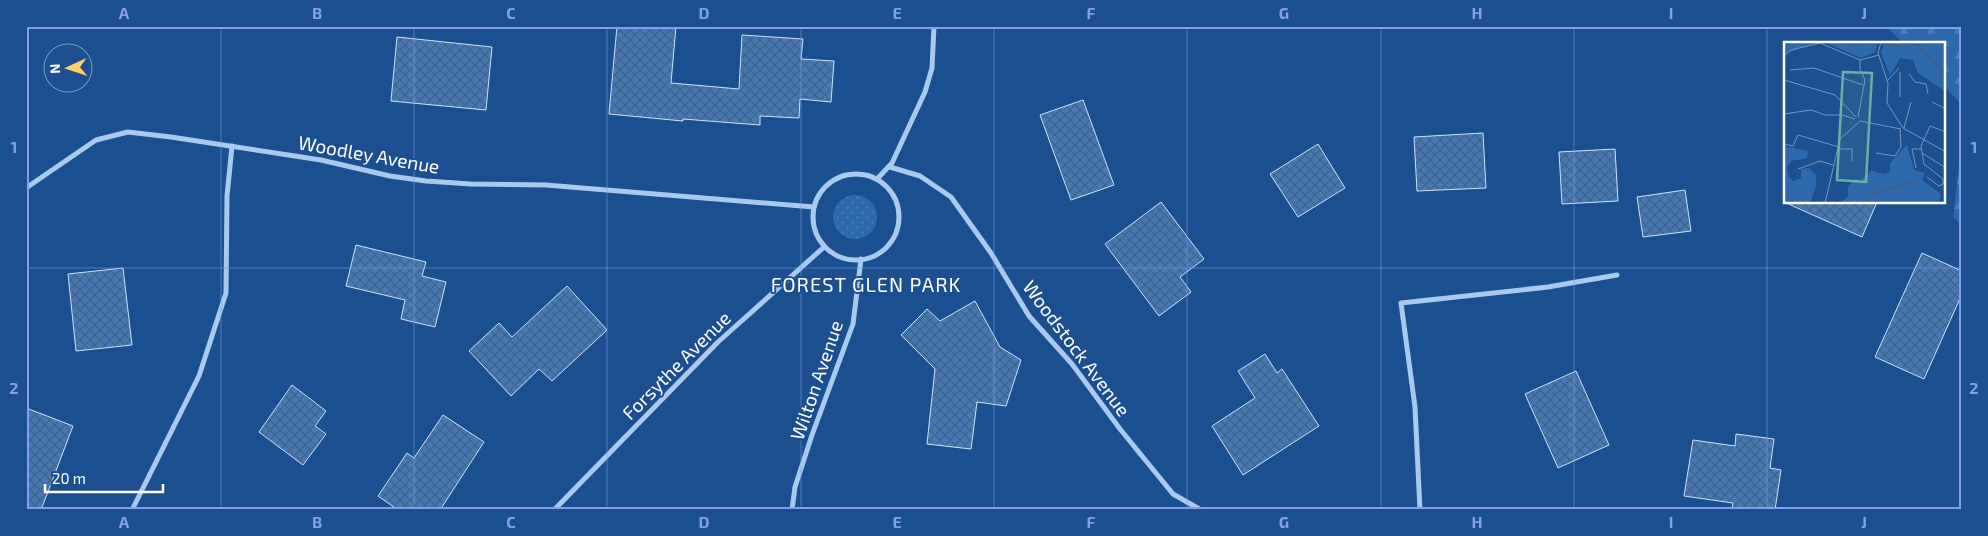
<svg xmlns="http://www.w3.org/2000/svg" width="1988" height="536" viewBox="0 0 1988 536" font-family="'Exo 2',sans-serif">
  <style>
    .grass { fill: url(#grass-dots) }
    .forest { fill: url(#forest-firs) }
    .building { fill: url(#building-cross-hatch); stroke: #cfe3fa }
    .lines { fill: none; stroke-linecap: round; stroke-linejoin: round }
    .minor { stroke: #a9c9ee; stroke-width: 5 }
    .grid { fill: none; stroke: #839eea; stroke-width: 1; stroke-opacity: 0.55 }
    .labels { text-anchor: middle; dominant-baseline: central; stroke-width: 4; stroke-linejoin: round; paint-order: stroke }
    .street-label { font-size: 19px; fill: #fff; stroke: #1b4f8f }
    .neighbourhood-label { font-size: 20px; letter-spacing: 1px; fill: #fff; stroke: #1b4f8f }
    .inset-river { fill: none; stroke: #3c6290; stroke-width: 2.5 }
    .inset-road { fill: none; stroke: #7695bc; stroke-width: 1 }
    .view { fill: #6fada8; fill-opacity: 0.15; stroke: #6fada8; stroke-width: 2.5 }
    .inset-edge { fill: none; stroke: #fff; stroke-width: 2.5 }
    .neatline { fill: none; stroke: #839eea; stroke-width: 2 }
    .grid-label { font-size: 16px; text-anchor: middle; font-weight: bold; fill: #839eea }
  </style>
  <defs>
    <pattern id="grass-dots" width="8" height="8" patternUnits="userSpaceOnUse" patternTransform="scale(1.25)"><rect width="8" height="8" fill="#2e69ad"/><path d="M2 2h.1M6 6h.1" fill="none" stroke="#4d80b9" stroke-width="1.8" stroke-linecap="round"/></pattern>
    <pattern id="forest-firs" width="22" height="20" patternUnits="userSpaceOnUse" patternTransform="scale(1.25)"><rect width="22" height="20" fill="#2e69ad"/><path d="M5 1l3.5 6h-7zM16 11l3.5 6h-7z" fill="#4d80b9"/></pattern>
    <pattern id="building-cross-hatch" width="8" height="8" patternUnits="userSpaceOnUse" patternTransform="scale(1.25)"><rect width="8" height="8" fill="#4478b7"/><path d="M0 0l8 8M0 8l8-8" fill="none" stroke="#486282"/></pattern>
  </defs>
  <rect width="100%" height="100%" fill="#1b4f8f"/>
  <circle class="grass" cx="855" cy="217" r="22"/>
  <g class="forest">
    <path d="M 1885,26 L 1962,26 L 1962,105 L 1944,86 L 1944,44 L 1904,44 Z"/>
    <path d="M 1962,140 L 1962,225 L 1953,217 Z"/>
  </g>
  <g class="building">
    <path d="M 617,26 L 676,26 L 671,83 L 739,89 L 742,35 L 803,39 L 801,59 L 834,61 L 831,102 L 800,99 L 799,118 L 760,116 L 760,125 L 683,119 L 683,121 L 609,114 Z"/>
    <path d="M 397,37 L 492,47 L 486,110 L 391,101 Z"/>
    <path d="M 1083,100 L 1114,185 L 1071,200 L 1040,115 Z"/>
    <path d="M 1483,133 L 1486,188 L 1417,191 L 1414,137 Z"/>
    <path d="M 1318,144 L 1345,188 L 1298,217 L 1270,174 Z"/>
    <path d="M 1615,149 L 1618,201 L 1562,204 L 1559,152 Z"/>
    <path d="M 1685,190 L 1691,231 L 1643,237 L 1637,197 Z"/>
    <path d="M 1161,202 L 1204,259 L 1180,277 L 1191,292 L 1159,316 L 1105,244 Z"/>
    <path d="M 1784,202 L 1877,202 L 1862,237 Z"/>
    <path d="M 356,245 L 426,262 L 422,276 L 446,282 L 435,327 L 401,319 L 405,300 L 346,286 Z"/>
    <path d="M 1922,253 L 1962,271 L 1962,294 L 1924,379 L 1875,357 Z"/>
    <path d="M 123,268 L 132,345 L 76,351 L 68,274 Z"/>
    <path d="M 567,286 L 607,330 L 552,381 L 539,369 L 511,396 L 469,351 L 499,323 L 512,337 Z"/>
    <path d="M 975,301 L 1000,347 L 1021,360 L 1006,406 L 977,402 L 971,449 L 927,444 L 935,369 L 901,335 L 927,309 L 940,321 Z"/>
    <path d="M 1265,354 L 1277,373 L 1282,369 L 1319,426 L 1243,475 L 1212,426 L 1255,398 L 1238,371 Z"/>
    <path d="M 1576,371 L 1609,445 L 1558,468 L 1525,394 Z"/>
    <path d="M 292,385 L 326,411 L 315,426 L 326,434 L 303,465 L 259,432 Z"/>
    <path d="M 26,408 L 73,426 L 41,510 L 26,510 Z"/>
    <path d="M 443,415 L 484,442 L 440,510 L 398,510 L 378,496 L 407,453 L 414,458 Z"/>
    <path d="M 1736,434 L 1774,439 L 1770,468 L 1781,470 L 1775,510 L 1732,510 L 1733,503 L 1684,496 L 1693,440 L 1735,446 Z"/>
  </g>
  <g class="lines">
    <g class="minor">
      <path d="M 890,167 L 920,176 L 951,197 L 991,253 L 1029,316 L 1072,364 L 1120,429 L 1173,494 L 1201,510"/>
      <circle cx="856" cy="217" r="43"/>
      <path d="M 877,179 L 892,163 L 925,92 L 932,68 L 934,26"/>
      <path d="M 26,188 L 96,140 L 128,132 L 171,137 L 321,160 L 390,176 L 426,181 L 471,184 L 546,185 L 814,207"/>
      <path d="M 132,510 L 199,376 L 226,293 L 227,196 L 232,146"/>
      <path d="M 554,510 L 718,342 L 824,247"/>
      <path d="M 792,510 L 795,487 L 812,435 L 853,324 L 861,259"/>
      <path d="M 1420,510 L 1415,407 L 1401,303 L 1548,287 L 1617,275"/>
    </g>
  </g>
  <path class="grid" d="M 221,26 L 221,510M 414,26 L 414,510M 607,26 L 607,510M 801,26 L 801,510M 994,26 L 994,510M 1187,26 L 1187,510M 1381,26 L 1381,510M 1574,26 L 1574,510M 1767,26 L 1767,510M 26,268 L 1962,268"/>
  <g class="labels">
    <g class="street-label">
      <text transform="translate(369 154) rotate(10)">Woodley Avenue</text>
      <text transform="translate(1077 348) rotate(53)">Woodstock Avenue</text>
      <text transform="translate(676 365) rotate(-45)">Forsythe Avenue</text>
      <text transform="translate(816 380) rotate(-71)">Wilton Avenue</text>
    </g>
    <g class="neighbourhood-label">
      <text x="866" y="284">FOREST GLEN PARK</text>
    </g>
  </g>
  <g transform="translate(1784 42)">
    <rect width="161" height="161" fill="#1b4f8f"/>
    <path d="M 6,0 L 33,0 L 0,12 L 0,4 ZM 40,0 L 94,0 L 91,10 L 77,16 ZM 100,0 L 161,0 L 161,49 L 134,31 L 129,18 L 116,16 L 106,33 L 97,11 ZM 123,103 L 130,128 L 141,131 L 138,138 L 157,152 L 155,161 L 56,161 L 64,154 L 64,144 L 71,137 L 77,138 L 87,128 L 99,132 L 106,130 L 106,121 ZM 0,104 L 24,109 L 23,116 L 7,119 L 3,125 L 5,136 L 9,139 L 17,136 L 17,127 L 25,126 L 32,133 L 32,145 L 26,161 L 0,161 Z" fill="#2e69ad"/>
    <path class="inset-river" d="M 63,0 L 69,3 L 78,0M 93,0 L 117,4 L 133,2 L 162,33M 78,161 L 90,151 L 134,139"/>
    <path class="inset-road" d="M 97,0 L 94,11 L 104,41 L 103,61 L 119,86 L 162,110M 0,14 L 7,8 L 36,1 L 76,18 L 95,13M 6,28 L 30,26 L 79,43M 116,30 L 116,55M 125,32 L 131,40 L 142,42 L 144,52M 0,38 L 51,53 L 72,75M 104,38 L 115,26M 148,60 L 162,67M 0,72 L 27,68 L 41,73 L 58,73 L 71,77M 74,75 L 81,38 L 76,27 L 76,18M 76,79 L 117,87M 120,86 L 127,60M 0,102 L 9,104 L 14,93 L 55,105M 56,107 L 68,107 L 68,119M 92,111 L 111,114 L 117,105 L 116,87M 138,111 L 162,126M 132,126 L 128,107 L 137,107M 14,127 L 36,119 L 49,123M 143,135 L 155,144 L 159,142 L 159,137M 159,137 L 140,122 L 137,104 L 146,84 L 162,90M 41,161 L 56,97 L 76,79"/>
    <path class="view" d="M 59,30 L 88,31 L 82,140 L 53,138 Z"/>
    <rect width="161" height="161" class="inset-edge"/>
  </g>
  <rect width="1988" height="536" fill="none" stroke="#1b4f8f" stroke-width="55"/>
  <g transform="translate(68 68) rotate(267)"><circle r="24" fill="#1b4f8f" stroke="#7695bc"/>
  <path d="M0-4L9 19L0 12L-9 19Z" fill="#ffd166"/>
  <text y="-8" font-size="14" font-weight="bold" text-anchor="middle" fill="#ffffff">N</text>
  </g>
  <path d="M45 484v8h118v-8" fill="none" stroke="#ffffff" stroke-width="2.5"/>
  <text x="52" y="484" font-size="15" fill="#ffffff" stroke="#1b4f8f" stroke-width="4" paint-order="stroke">20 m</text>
  <rect x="28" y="28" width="1932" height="480" class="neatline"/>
  <g class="grid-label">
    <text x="124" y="19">A</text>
    <text x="317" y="19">B</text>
    <text x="511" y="19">C</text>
    <text x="704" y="19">D</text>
    <text x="897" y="19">E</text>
    <text x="1091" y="19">F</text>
    <text x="1284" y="19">G</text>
    <text x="1477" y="19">H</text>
    <text x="1671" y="19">I</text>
    <text x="1864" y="19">J</text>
    <text x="14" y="153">1</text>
    <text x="1974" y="153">1</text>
    <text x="14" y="394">2</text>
    <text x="1974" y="394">2</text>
    <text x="124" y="528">A</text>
    <text x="317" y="528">B</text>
    <text x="511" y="528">C</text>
    <text x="704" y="528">D</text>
    <text x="897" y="528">E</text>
    <text x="1091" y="528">F</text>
    <text x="1284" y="528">G</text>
    <text x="1477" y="528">H</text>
    <text x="1671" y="528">I</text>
    <text x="1864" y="528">J</text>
  </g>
</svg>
